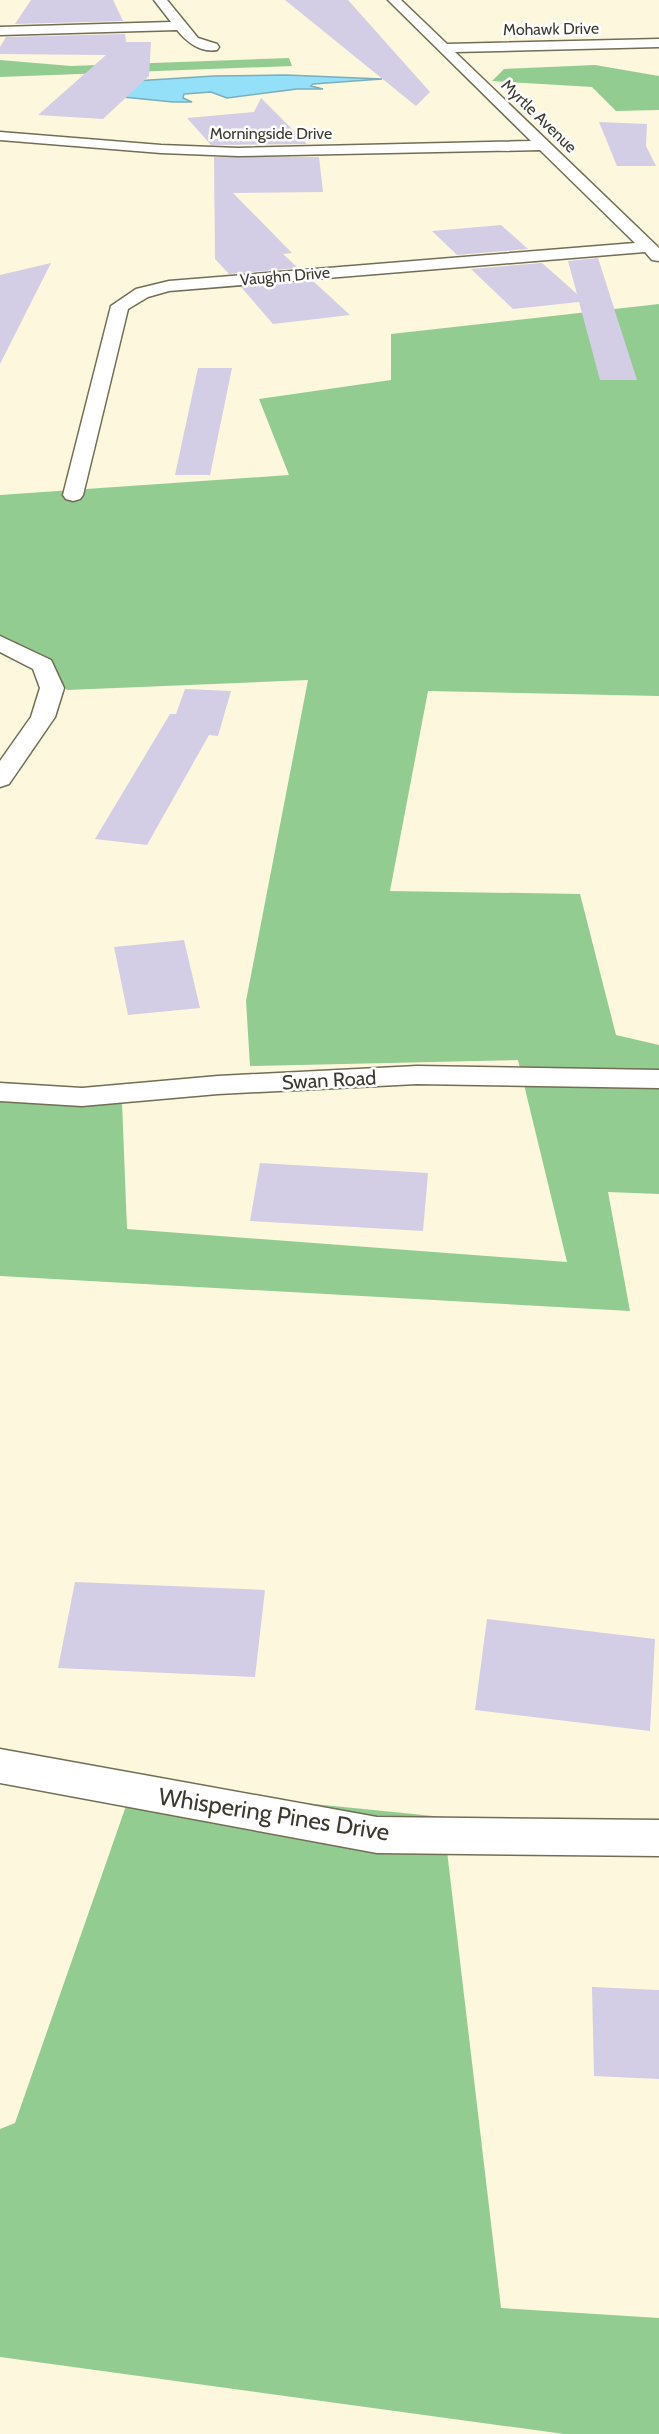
<svg xmlns="http://www.w3.org/2000/svg" width="659" height="2434" viewBox="0 0 659 2434" font-family="Cabin,sans-serif">
  <style>
    .forest { fill: #92cc91 }
    .water { fill: #94e0f8; stroke: #7aaebc; stroke-width: 1.5 }
    .building { fill: #d4cde6 }
    .lines { fill: none; stroke-linecap: round; stroke-linejoin: round }
    .street-casing { stroke: #726d55; stroke-width: 3 }
    .street { fill: #fff; fill-rule: evenodd }
    .labels { text-anchor: middle; dominant-baseline: central; stroke-width: 5; stroke-linejoin: round; paint-order: stroke }
    .far-street-label { font-size: 16px; fill: #3c3a2f; stroke: #fff }
    .street-label { font-size: 20px; fill: #3c3a2f; stroke: #fff }
    .near-street-label { font-size: 24px; fill: #3c3a2f; stroke: #fff }
  </style>
  <rect width="100%" height="100%" fill="#fdf7dd"/>
  <g class="forest">
    <path d="M 289,58 L 292,66 L 0,77 L 0,60 L 71,66 Z"/>
    <path d="M 595,65 L 659,76 L 659,110 L 616,111 L 592,87 L 492,81 L 504,69 Z"/>
    <path d="M 659,304 L 659,696 L 428,691 L 390,891 L 580,894 L 616,1035 L 659,1045 L 659,1194 L 608,1192 L 630,1311 L 0,1276 L 0,1099 L 122,1102 L 127,1229 L 567,1262 L 518,1060 L 250,1066 L 246,1001 L 308,680 L 67,690 L 37,652 L 0,640 L 0,495 L 289,475 L 259,399 L 391,380 L 391,334 Z"/>
    <path d="M 133,1786 L 443,1817 L 501,2308 L 659,2318 L 659,2434 L 564,2434 L 0,2357 L 0,2129 L 15,2123 Z"/>
  </g>
  <path class="water" d="M 286,75 L 382,79 L 313,84 L 311,86 L 323,89 L 297,89 L 227,98 L 211,92 L 184,94 L 183,98 L 192,102 L 173,102 L 123,97 L 119,82 L 214,76 Z"/>
  <g class="building">
    <path d="M 31,0 L 113,0 L 123,21 L 15,24 Z"/>
    <path d="M 285,0 L 348,0 L 430,92 L 416,106 Z"/>
    <path d="M 125,34 L 126,42 L 151,42 L 149,76 L 103,119 L 38,115 L 106,55 L 0,54 L 0,47 L 6,37 Z"/>
    <path d="M 261,98 L 307,144 L 211,145 L 187,118 L 254,112 Z"/>
    <path d="M 599,122 L 647,124 L 646,146 L 656,166 L 617,166 Z"/>
    <path d="M 214,157 L 319,157 L 323,192 L 233,193 L 292,253 L 283,254 L 298,268 L 229,274 L 215,259 Z"/>
    <path d="M 501,225 L 528,249 L 457,255 L 432,231 Z"/>
    <path d="M 598,258 L 637,380 L 600,380 L 579,302 L 513,309 L 471,269 L 542,263 L 577,294 L 568,261 Z"/>
    <path d="M 51,263 L 0,364 L 0,275 Z"/>
    <path d="M 313,281 L 350,315 L 273,324 L 241,287 Z"/>
    <path d="M 198,368 L 232,368 L 210,475 L 175,475 Z"/>
    <path d="M 185,689 L 231,691 L 218,736 L 209,735 L 147,845 L 95,839 L 170,714 L 176,714 Z"/>
    <path d="M 184,940 L 200,1008 L 128,1015 L 114,947 Z"/>
    <path d="M 260,1163 L 428,1173 L 423,1231 L 250,1221 Z"/>
    <path d="M 75,1582 L 265,1590 L 255,1677 L 58,1668 Z"/>
    <path d="M 487,1619 L 655,1639 L 650,1731 L 475,1710 Z"/>
    <path d="M 592,1987 L 659,1990 L 659,2079 L 594,2076 Z"/>
  </g>
  <g class="lines">
    <defs>
      <g id="street">
        <path d="M 154,0 L 167,0 L 198,38 L 217,44 L 219,47 L 217,50 C 200,53 187,42 177,30 L 0,35 L 0,27 L 171,22 Z"/>
        <path d="M 388,0 L 401,0 L 447,44 L 659,39 L 659,47 L 455,52 L 659,248 L 659,261 L 652,260 L 645,252 L 169,291 L 148,297 L 128,309 L 83,495 L 80,499 L 73,501 L 66,499 L 63,495 L 111,306 L 136,289 L 169,281 L 635,243 L 540,150 L 238,156 L 161,153 L 0,140 L 0,132 L 161,145 L 238,148 L 531,141 Z"/>
        <path d="M 0,636 L 51,660 L 64,688 L 55,717 L 9,784 L 0,787 L 0,761 L 31,717 L 40,688 L 33,669 L 0,652 Z"/>
        <path d="M 417,1066 L 659,1070 L 659,1088 L 417,1084 L 218,1094 L 82,1106 L 0,1101 L 0,1083 L 82,1088 L 218,1076 Z"/>
        <path d="M 0,1749 L 377,1817 L 659,1820 L 659,1856 L 377,1853 L 0,1783 Z"/>
      </g>
    </defs>
    <use href="#street" class="street-casing"/>
    <use href="#street" class="street"/>
  </g>
  <g class="labels">
    <g class="far-street-label">
      <text transform="translate(551 29) rotate(-1)">Mohawk Drive</text>
      <text transform="translate(539 116) rotate(44)">Myrtle Avenue</text>
      <text x="271" y="133">Morningside Drive</text>
      <text transform="translate(285 276) rotate(-5)">Vaughn Drive</text>
    </g>
    <g class="street-label">
      <text transform="translate(329 1080) rotate(-3)">Swan Road</text>
    </g>
    <g class="near-street-label">
      <text transform="translate(274 1814) rotate(9)">Whispering Pines Drive</text>
    </g>
  </g>
</svg>
